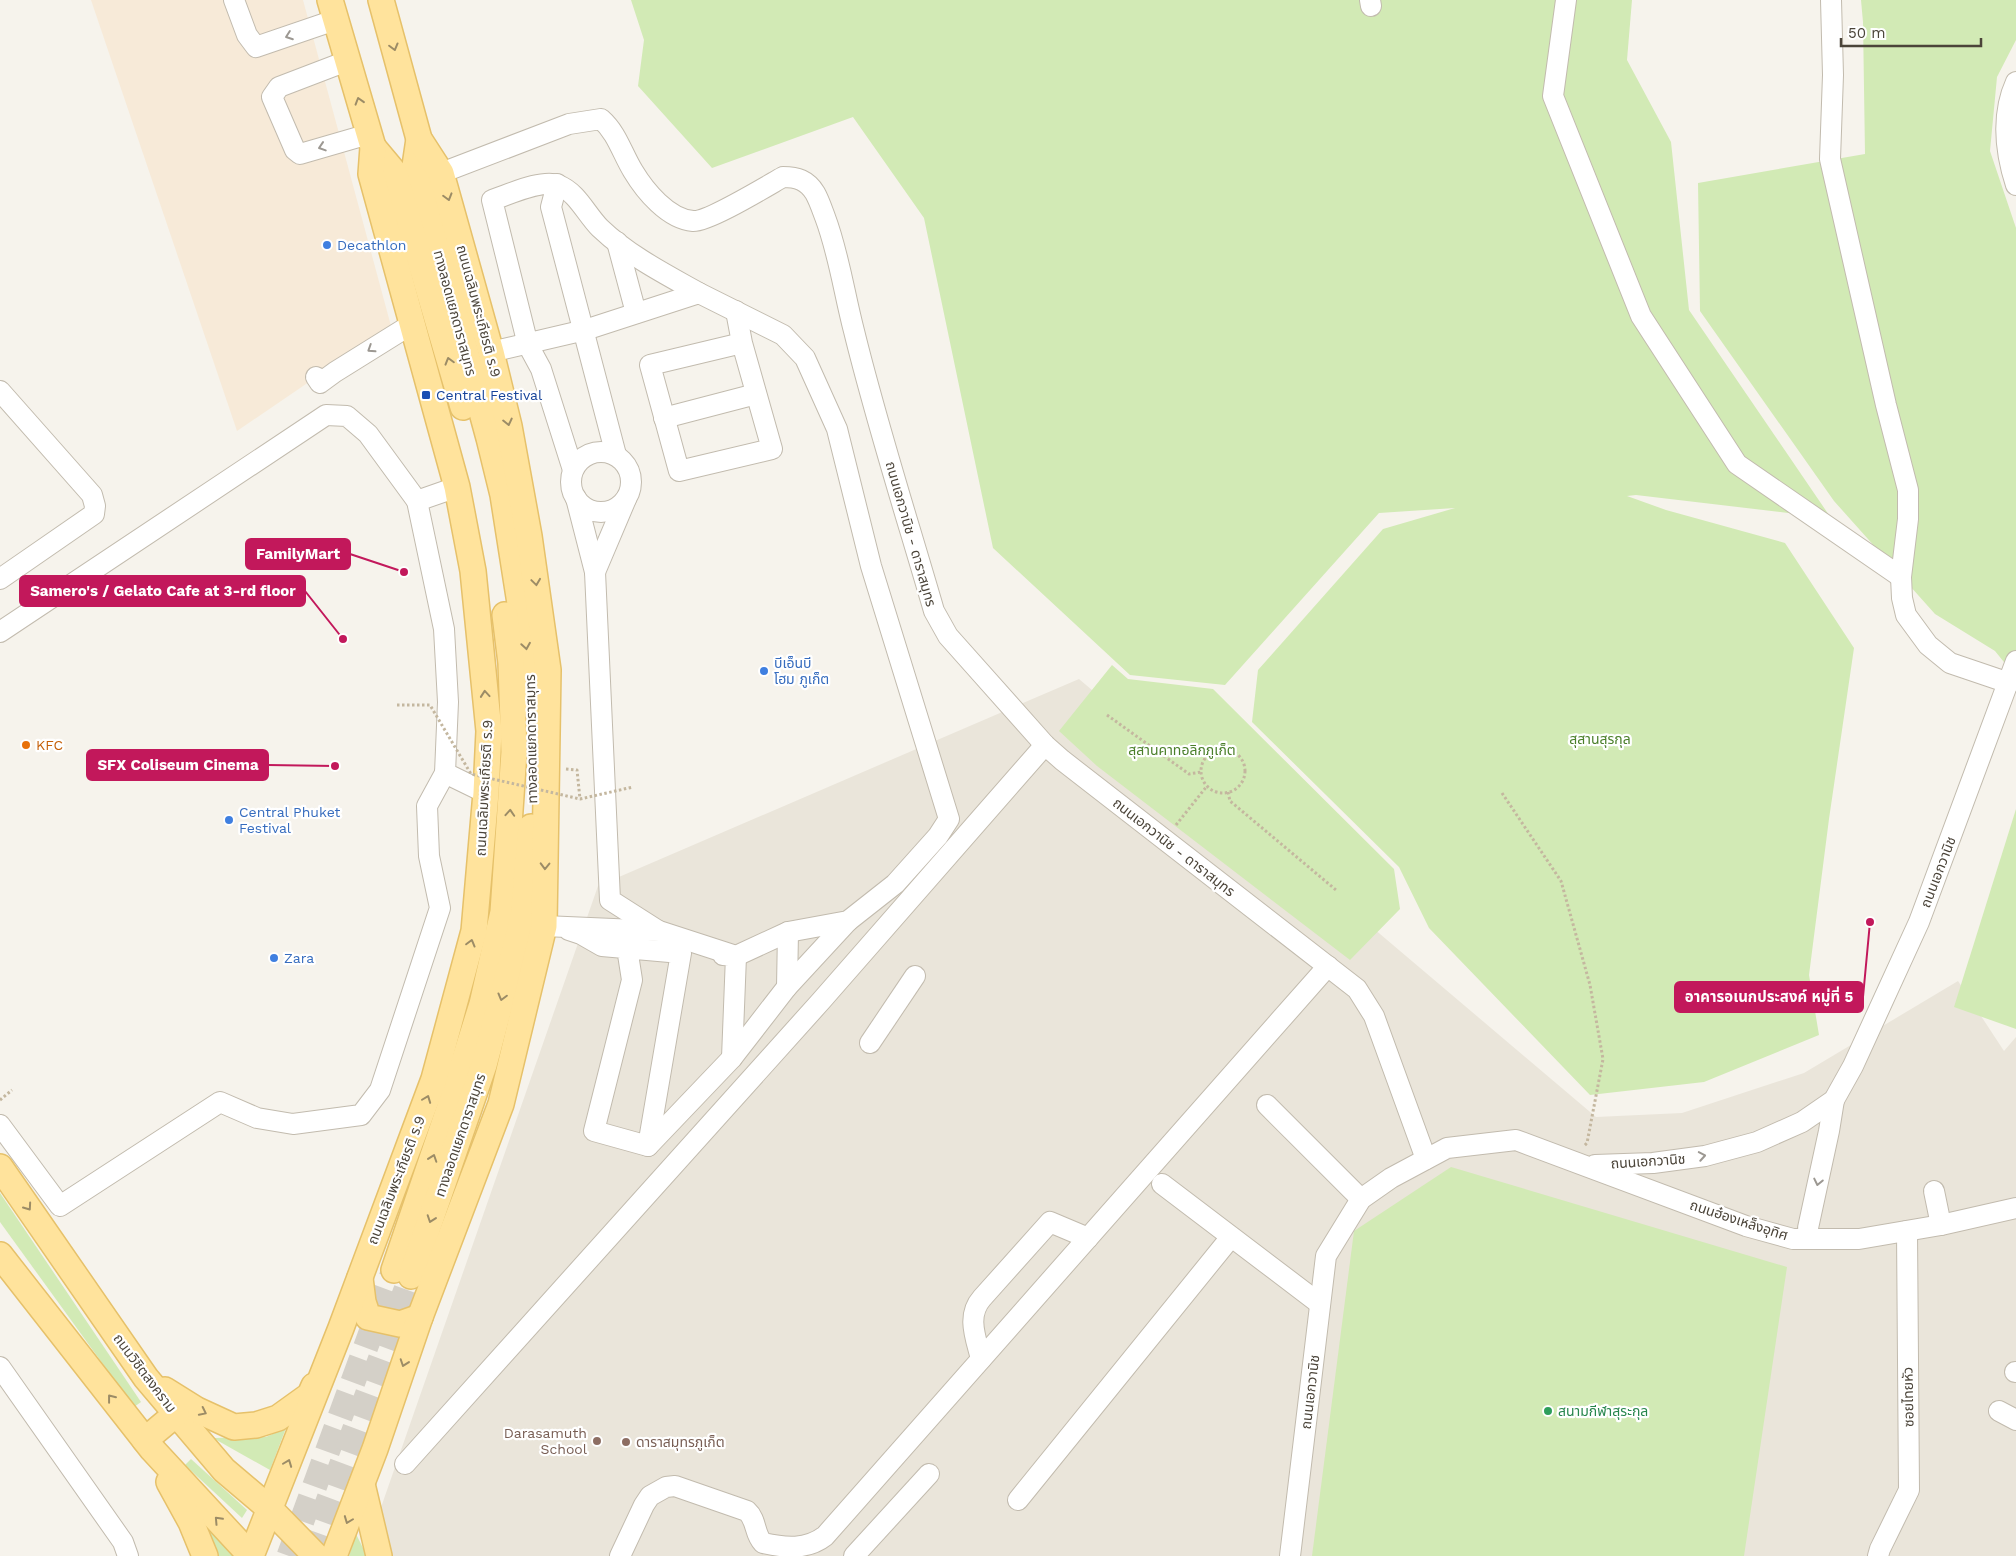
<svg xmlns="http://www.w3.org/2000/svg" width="2016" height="1556" viewBox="0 0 2016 1556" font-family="'Work Sans','Noto Sans Thai',sans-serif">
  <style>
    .residential { fill: #eae5da }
    .commercial { fill: #f7ead8 }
    .green { fill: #d2eab5 }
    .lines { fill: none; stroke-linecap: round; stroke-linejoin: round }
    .major-tunnel { stroke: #d4d0c8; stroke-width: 25; stroke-dasharray: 25 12; stroke-linecap: butt }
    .minor-casing { stroke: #c2bbae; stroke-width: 22 }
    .major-casing { stroke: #e6c16a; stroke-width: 28 }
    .path { stroke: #c4b79f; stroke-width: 3; stroke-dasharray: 2.5 2.5; stroke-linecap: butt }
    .minor { stroke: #fff; stroke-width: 20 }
    .major { stroke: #ffe39c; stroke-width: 25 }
    .path-bridge { stroke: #c4b79f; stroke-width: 3; stroke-dasharray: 2.5 2.5; stroke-linecap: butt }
    .oneway { stroke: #9c9892 }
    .oneway2 { stroke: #9c8c66 }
    .shop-dot { fill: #3f7fe0; stroke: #fff; stroke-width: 2 }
    .transit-dot { fill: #1a4fb4; stroke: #fff; stroke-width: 2 }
    .food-dot { fill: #e8710a; stroke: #fff; stroke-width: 2 }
    .leisure-dot { fill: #2e9e5b; stroke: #fff; stroke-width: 2 }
    .education-dot { fill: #8d6e63; stroke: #fff; stroke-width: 2 }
    .labels { text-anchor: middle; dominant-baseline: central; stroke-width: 4.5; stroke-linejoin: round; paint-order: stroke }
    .shop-label { font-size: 14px; fill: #366cbe; stroke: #fff; text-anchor: start }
    .street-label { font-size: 14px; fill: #4b4439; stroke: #fff }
    .transit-label { font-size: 14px; fill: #164399; stroke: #fff; text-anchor: start }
    .park-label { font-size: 14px; fill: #4a7f2a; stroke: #fff }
    .food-label { font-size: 14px; fill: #c56008; stroke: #fff; text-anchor: start }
    .leisure-label { font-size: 14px; fill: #27864d; stroke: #fff; text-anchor: start }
    .education-label { font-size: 14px; fill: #785e54; stroke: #fff; text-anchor: end }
    .leader { fill: none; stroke: #c2185b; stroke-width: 2 }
    .callout-dot { fill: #c2185b; stroke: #fff; stroke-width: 2 }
    .callout { fill: #c2185b; stroke: #c2185b; stroke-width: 2 }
    .callout-label { font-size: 15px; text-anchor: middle; font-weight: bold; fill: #fff }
  </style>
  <rect width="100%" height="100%" fill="#f6f3ec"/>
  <path class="residential" d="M 1079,679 L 1596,1117 L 1682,1113 L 1804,1073 L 1958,981 L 2004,1051 L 2016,1037 L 2016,1556 L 364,1556 L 598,886 Z"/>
  <path class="commercial" d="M 91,0 L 303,0 L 391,326 L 237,431 Z"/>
  <g class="green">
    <path d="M 631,0 L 1632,0 L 1627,60 L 1671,142 L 1689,310 L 1831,518 L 1636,495 L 1627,496 L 1666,510 L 1785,543 L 1854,648 L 1829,819 L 1809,975 L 1819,1035 L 1704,1082 L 1590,1095 L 1429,928 L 1399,867 L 1252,722 L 1258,670 L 1383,529 L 1455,508 L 1379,513 L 1225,685 L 1130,675 L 993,548 L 924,218 L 853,117 L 712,168 L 638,86 L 644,40 Z"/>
    <path d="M 1861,0 L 2016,0 L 2016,40 L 1997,77 L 1990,151 L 2016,228 L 2016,677 L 1995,651 L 1935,614 L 1834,501 L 1700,311 L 1698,183 L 1865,154 L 1863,22 Z"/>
    <path d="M 1112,665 L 1128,679 L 1213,689 L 1394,869 L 1400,909 L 1350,960 L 1097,766 L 1059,731 Z"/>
    <path d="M 2016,809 L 2016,1029 L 1954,1007 Z"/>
    <path d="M 1451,1167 L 1787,1267 L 1744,1556 L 1312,1556 L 1354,1231 Z"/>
    <path d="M 0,1193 L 141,1402 L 134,1407 L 0,1222 Z"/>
    <path d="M 286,1428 L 270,1470 L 213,1438 L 266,1437 Z"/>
    <path d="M 191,1459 L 247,1510 L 242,1518 L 185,1465 Z"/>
    <path d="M 200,1516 L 238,1556 L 217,1556 Z"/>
    <path d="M 356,1534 L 367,1556 L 349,1556 Z"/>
  </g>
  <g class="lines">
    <g class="major-tunnel">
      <path d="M 289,1556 L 394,1270"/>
      <path d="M 308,1556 L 411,1276"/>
    </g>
    <defs>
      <g id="minor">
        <path d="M 234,0 L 247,35 L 256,47 L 335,20"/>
        <path d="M 1370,0 L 1371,6"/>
        <path d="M 1566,0 L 1553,96 L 1641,316 L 1737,464 L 1901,577"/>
        <path d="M 1831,0 L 1833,75 L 1830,159 L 1886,405 L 1908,490 L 1908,519 L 1901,577 L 1902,598 L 1906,615 L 1928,645 L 1950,663 L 2009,683"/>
        <path d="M 347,61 L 279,87 L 272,97 L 295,150 L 300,154 L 369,134"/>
        <path d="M 2016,82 C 2001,115 2005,151 2016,185"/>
        <path d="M 441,173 L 569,124 L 601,119 C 617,133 622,153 633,171 C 645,191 668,219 693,221 C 708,222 767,186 783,177 C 797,177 807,180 815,193 C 819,200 822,209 825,217 C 839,254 844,293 854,331 C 877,425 907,518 934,611 L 948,636 L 1045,745 L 1062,760 L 1357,989 L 1374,1016 L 1426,1159"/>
        <path d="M 557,184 L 551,207 L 616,455"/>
        <path d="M 617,242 L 636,313"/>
        <path d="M 736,311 L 742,343 L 772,449 L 679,471 L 650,365 L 742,343"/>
        <path d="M 491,352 L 585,330 L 699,293 L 783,335 L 805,358 L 837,429 L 871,566 L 949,819 L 938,836 L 895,884 L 848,921 L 788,932 L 736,956 L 659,931 L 544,926"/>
        <path d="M 316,377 L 320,383 L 335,372 L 412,324"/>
        <path d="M 0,391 L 92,495 L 95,506 L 94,514 L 0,579"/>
        <path d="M 664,418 L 756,394"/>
        <circle cx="601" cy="482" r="30"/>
        <path d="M 573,470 L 541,369 L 528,345 L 492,200 C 508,195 541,179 558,185 C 577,192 586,214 600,228 C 628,255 665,274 699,293"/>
        <path d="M 576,498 L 595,572 L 610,900 L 657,930"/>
        <path d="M 417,501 L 444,629 L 448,702 L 445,773 L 486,793"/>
        <path d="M 595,572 L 626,499"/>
        <path d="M 0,632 L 326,415 L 347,416 L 368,434 L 417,501 L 457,487"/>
        <path d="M 569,930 L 581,934 L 602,946 L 681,953 L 648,1146 L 594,1131 L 632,980 L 627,948"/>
        <path d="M 723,955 L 736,956 L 732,1058"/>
        <path d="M 787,987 L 788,932"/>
        <path d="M 870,1043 L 915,976"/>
        <path d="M 1267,1105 L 1361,1199"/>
        <path d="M 0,1125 L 60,1206 L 220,1102 L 257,1118 L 293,1124 L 361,1115 L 380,1090 L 440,908 L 429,856 L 427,806 L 445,773"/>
        <path d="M 648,1146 L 732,1058 L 787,987 L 848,921"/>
        <path d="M 1595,1165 L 1653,1163 L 1705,1156 L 1757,1142 L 1802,1122 L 1834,1100 L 1853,1066 L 1919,922 L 2016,661"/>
        <path d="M 1162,1184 L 1320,1304"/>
        <path d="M 1934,1191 L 1941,1225"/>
        <path d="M 1808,1228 L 1829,1131 L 1834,1100"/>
        <path d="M 981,1359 C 976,1338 966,1316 982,1298 L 1050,1222 L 1088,1238"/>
        <path d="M 0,1367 L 123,1542 L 128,1556"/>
        <path d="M 2015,1372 L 2016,1372"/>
        <path d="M 1999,1411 L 2016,1420"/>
        <path d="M 405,1464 L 821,1001 L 1045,745"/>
        <path d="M 1018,1500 L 1231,1237"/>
        <path d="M 620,1556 L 644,1505 L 650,1496 L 666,1487 L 675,1486 L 747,1511 C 757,1520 754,1534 763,1543 C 785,1548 807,1550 825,1536 L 1328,966"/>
        <path d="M 854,1556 L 929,1474"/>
        <path d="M 1290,1556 L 1326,1256 L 1361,1199 L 1391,1178 L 1447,1148 L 1516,1140 L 1746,1226 L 1793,1239 L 1859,1239 L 1941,1225 L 2016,1208"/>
        <path d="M 1878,1556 L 1880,1549 L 1909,1490 L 1907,1231"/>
      </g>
      <g id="major">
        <path d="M 419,139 L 415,166 L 489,438 L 503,495 L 533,686 L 533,704"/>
        <path d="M 373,147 L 394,172 L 463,407"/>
        <path d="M 0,1167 L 146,1378 L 224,1470 L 270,1509 L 316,1556"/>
        <path d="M 0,1255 L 152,1449 L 251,1556"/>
        <path d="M 394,1270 L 449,1109 L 482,1004 L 503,912 L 514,752 L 511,663 L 505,615"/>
        <path d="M 411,1276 L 484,1065 L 523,918 L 531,827"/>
        <path d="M 360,1278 L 363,1302 L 368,1317 L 400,1324 L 420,1317"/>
        <path d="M 165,1390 L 197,1410 L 234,1427 L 256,1425 L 278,1418 L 310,1395 L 314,1386"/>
        <path d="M 145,1440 L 176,1414"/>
        <path d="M 169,1482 L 191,1522 L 205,1556"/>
        <path d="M 362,1484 L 379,1556"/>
        <path d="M 251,1556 L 341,1328 L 434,1079 L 474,931 L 486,793 L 489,731 L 473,571 L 457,487 L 371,174 L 373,147 L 330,0"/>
        <path d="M 334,1556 L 375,1449 L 420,1317 L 501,1104 L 544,926 L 548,670 L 529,536 L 509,426 L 491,352 L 441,173 L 419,139 L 381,0"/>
      </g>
    </defs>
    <use href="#minor" class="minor-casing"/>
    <use href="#major" class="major-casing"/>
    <g class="path">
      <path d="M 1107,715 L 1189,774 L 1201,772"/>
      <circle cx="1223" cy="771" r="22"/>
      <path d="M 566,769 L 577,770 L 580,799"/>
      <path d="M 1228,792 L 1230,801 L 1336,890"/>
      <path d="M 1502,793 L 1561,881 L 1590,985 L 1603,1059 L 1587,1143 L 1584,1146"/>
      <path d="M 1176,825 L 1207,786"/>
      <path d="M 0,1100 L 12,1090"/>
    </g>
    <use href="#minor" class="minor"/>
    <use href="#major" class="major"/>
    <path class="path-bridge" d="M 397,705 L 430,705 L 471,774 L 580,799 L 633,787"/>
  </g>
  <defs><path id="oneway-chevron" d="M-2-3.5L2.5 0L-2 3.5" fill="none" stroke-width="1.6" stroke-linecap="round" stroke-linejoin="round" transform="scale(1.25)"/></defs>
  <g class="oneway">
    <use href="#oneway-chevron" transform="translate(289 36) rotate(160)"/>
    <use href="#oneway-chevron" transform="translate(322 147) rotate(162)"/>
    <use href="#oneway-chevron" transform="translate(371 349) rotate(147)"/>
    <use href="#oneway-chevron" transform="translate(1702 1156) rotate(-10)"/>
    <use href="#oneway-chevron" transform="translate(1818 1182) rotate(102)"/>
  </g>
  <g class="oneway2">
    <use href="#oneway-chevron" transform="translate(394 47) rotate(75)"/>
    <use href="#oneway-chevron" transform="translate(359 101) rotate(-107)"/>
    <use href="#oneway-chevron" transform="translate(448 197) rotate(74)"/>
    <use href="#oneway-chevron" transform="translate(449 361) rotate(-106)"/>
    <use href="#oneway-chevron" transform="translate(508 422) rotate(77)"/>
    <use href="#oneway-chevron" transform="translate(536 582) rotate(82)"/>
    <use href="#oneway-chevron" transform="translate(526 646) rotate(81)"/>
    <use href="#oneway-chevron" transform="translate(485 694) rotate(-95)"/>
    <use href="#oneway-chevron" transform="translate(510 813) rotate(-86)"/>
    <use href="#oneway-chevron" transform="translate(545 866) rotate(91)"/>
    <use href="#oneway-chevron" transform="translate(471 943) rotate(-75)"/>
    <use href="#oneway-chevron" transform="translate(502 997) rotate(105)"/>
    <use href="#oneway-chevron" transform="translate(427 1099) rotate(-69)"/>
    <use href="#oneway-chevron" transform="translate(433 1158) rotate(-71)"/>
    <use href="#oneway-chevron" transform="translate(28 1207) rotate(55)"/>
    <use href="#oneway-chevron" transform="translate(431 1219) rotate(109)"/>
    <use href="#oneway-chevron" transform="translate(404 1363) rotate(109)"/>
    <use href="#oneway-chevron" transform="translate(111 1398) rotate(-128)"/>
    <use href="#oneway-chevron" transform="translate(203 1412) rotate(26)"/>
    <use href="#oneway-chevron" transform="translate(288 1463) rotate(-69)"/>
    <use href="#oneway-chevron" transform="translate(218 1520) rotate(-133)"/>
    <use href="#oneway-chevron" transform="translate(348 1520) rotate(111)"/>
  </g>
  <g class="shop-dot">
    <circle cx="327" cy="245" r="5"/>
    <circle cx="764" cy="671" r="5"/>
    <circle cx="229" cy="820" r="5"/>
    <circle cx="274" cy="958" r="5"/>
  </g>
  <rect class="transit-dot" x="421" y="390" width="10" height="10" rx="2.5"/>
  <circle class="food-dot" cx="26" cy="745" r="5"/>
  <circle class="leisure-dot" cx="1548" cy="1411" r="5"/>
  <g class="education-dot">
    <circle cx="597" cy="1441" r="5"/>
    <circle cx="626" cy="1442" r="5"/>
  </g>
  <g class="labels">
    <g class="shop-label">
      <text x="337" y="245">Decathlon</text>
      <text x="774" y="663">บีเอ็นบี<tspan x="774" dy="16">โฮม ภูเก็ต</tspan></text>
      <text x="239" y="812">Central Phuket<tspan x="239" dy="16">Festival</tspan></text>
      <text x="284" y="958">Zara</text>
    </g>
    <g class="street-label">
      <text transform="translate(479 311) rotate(75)">ถนนเฉลิมพระเกียรติ ร.9</text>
      <text transform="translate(455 313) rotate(75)">ทางลอดแยกดาราสมุทร</text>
      <text transform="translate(911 534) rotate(74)">ถนนเอกวานิช - ดาราสมุทร</text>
      <text transform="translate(531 739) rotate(-91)">ทางลอดแยกดาราสมุทร</text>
      <text transform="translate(484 788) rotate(-87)">ถนนเฉลิมพระเกียรติ ร.9</text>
      <text transform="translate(1174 847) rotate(38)">ถนนเอกวานิช - ดาราสมุทร</text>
      <text transform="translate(1938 872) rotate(-69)">ถนนเอกวานิช</text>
      <text transform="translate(460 1135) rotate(-71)">ทางลอดแยกดาราสมุทร</text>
      <text transform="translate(1648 1161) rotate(-4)">ถนนเอกวานิช</text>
      <text transform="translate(396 1180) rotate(-69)">ถนนเฉลิมพระเกียรติ ร.9</text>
      <text transform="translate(1739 1220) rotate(18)">ถนนฮ๋องเหล็งอุทิศ</text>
      <text transform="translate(145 1373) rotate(53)">ถนนวิชิตสงคราม</text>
      <text transform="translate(1310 1392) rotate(-83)">ถนนเอกวานิช</text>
      <text transform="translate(1908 1397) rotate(-91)">ซอยไทยหัว</text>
    </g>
    <g class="transit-label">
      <text x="436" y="395">Central Festival</text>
    </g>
    <g class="park-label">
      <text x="1600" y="739">สุสานสุรกุล</text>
      <text x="1182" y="750">สุสานคาทอลิกภูเก็ต</text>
    </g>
    <g class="food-label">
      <text x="36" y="745">KFC</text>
    </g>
    <g class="leisure-label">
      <text x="1558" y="1411">สนามกีฬาสุระกุล</text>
    </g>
    <g class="education-label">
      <text x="587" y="1433">Darasamuth<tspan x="587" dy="16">School</tspan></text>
      <text x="636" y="1442" text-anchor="start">ดาราสมุทรภูเก็ต</text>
    </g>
  </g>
  <path class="leader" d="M404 572L350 554M343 639L305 591M335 766L268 765M1870 922L1863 997"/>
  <g class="callout-dot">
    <circle cx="404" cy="572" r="5"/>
    <circle cx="343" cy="639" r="5"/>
    <circle cx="335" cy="766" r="5"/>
    <circle cx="1870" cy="922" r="5"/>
  </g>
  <g class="callout">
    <rect x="246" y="539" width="104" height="30" rx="5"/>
    <rect x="20" y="576" width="285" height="30" rx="5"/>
    <rect x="87" y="750" width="181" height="30" rx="5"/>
    <rect x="1675" y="982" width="188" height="30" rx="5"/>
  </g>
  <g class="callout-label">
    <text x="298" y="559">FamilyMart</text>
    <text x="163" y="596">Samero's / Gelato Cafe at 3-rd floor</text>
    <text x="178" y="770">SFX Coliseum Cinema</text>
    <text x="1769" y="1002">อาคารอเนกประสงค์ หมู่ที่ 5</text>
  </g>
  <path d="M1841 38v8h140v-8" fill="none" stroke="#4b4439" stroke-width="2.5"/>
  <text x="1848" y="38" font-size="15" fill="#4b4439" stroke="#ffffff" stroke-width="4" paint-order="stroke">50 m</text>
</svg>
